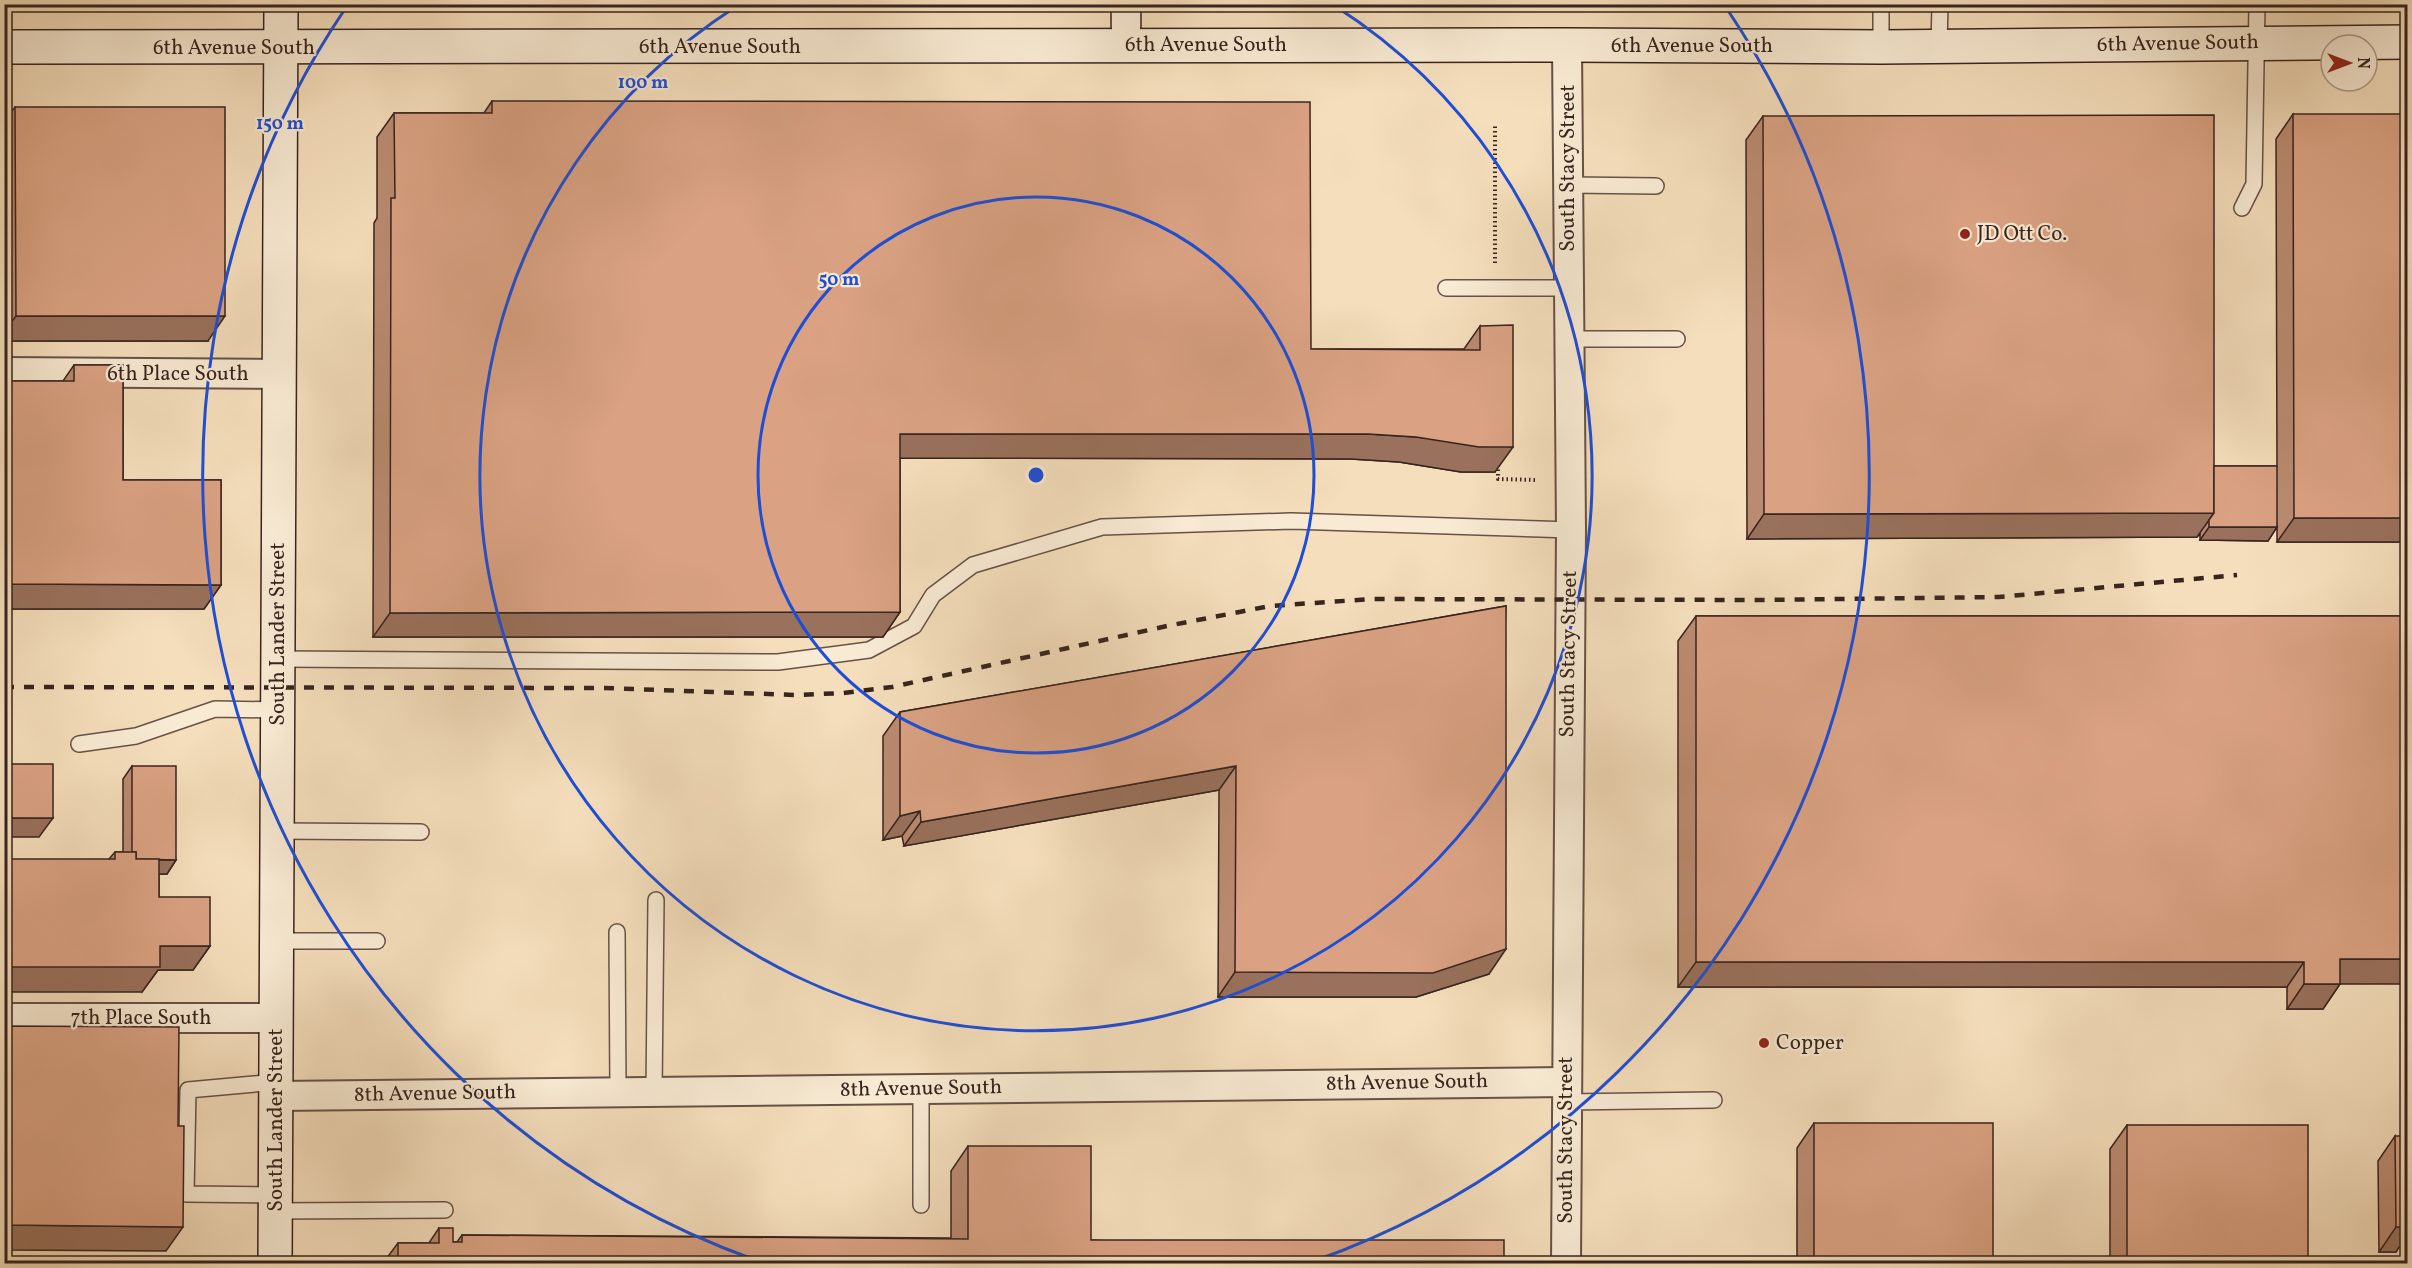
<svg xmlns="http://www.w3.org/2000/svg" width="2412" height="1268" viewBox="0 0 2412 1268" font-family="Vollkorn,serif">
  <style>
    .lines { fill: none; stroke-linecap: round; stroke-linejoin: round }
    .lane-casing { stroke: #665246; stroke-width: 18 }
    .street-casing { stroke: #665246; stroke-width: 32 }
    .secondary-casing { stroke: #37241e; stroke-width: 36 }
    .path { stroke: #37241e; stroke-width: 4; stroke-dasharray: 1.5 3; stroke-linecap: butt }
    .lane { stroke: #f8ead3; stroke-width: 15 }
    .street { stroke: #f8ead3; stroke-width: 28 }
    .secondary { stroke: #f8ead3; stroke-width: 33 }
    .rail { stroke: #37241e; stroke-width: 4.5; stroke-dasharray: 10 10; stroke-linecap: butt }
    .wall { fill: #bb8b71; stroke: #37241e; stroke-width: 1.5 }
    .shaded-wall { fill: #99715c; stroke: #37241e; stroke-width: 1.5 }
    .building { fill: #daa283; stroke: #37241e; stroke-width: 1.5 }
    .ring { fill: none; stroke: #1d4ed8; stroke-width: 3 }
    .poi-dot { fill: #8f2418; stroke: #f8ead3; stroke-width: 2 }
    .labels { text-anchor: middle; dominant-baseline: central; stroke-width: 4.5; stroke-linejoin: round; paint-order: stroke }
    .street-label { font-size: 21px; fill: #37241e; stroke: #f8ead3 }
    .poi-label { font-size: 21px; fill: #37241e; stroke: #f8ead3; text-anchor: start }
    .centre { fill: #1d4ed8; stroke: #f8ead3; stroke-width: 3 }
    .ring-label { font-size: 18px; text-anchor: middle; font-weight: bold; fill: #1d4ed8; stroke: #f8ead3; stroke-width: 4.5; stroke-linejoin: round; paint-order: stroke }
  </style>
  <rect width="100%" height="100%" fill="#f5debc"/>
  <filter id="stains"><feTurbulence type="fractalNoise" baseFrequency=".00333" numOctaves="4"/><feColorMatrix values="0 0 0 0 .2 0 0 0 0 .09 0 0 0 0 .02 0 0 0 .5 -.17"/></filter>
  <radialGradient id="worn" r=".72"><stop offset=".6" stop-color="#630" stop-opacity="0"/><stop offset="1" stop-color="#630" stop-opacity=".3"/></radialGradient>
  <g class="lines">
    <defs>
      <g id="lane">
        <path d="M 1881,4 L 1881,47"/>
        <path d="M 1939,47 L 1940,4"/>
        <path d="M 1568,185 L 1656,186"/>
        <path d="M 2242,208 L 2254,184 L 2257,4"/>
        <path d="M 1446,288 L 1569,288"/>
        <path d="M 1569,339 L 1677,339"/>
        <path d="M 278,659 L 778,662 L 869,650 L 914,626 L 933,595 L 973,565 L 1102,527 L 1291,521 L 1571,530"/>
        <path d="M 79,744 L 136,736 L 215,709 L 278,710"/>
        <path d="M 277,831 L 421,832"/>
        <path d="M 617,932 L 618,1092"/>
        <path d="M 277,941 L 377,941"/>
        <path d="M 921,1089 L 921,1205"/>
        <path d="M 654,1092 L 656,900"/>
        <path d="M 1565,1102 L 1714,1100"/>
        <path d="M 275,1195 L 186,1194 L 188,1090 L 277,1082"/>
        <path d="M 275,1211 L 445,1210"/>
      </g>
      <g id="street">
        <path d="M 1126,45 L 1126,4"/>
        <path d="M 4,372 L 279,374"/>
        <path d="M 4,1018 L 277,1018"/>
        <path d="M 277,1096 L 1565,1082"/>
        <path d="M 1566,1264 L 1571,530 L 1567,45"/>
      </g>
      <g id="secondary">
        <path d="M 4,47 L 1567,45 L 1881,47 L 2408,42"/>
        <path d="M 275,1264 L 281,4"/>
      </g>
    </defs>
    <use href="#lane" class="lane-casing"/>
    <use href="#street" class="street-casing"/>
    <use href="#secondary" class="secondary-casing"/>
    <g class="path">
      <path d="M 1495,263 L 1495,126"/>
      <path d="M 1498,465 L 1498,479 L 1536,480"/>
    </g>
    <use href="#lane" class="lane"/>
    <use href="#street" class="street"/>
    <use href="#secondary" class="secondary"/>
    <path class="rail" d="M 4,687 L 604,688 L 795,695 L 843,693 L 892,687 L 1167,626 L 1270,606 L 1372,599 L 1756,600 L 1999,597 L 2237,575"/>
  </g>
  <g class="wall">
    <path d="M 492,101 L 1311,349 L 1464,349 L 1480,326 L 1495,472 L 1461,472 L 1399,462 L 1351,459 L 900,458 L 900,612 L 883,637 L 373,637 L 374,223 L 377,218 L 377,137 L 394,113 L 484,113 Z"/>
    <path d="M 15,107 L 208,341 L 4,341 L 4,122 Z"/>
    <path d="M 2293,114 L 2408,542 L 2277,542 L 2277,527 L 2268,541 L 2200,540 L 2200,534 L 2197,537 L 1747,539 L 1746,140 L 1763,116 L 2214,466 L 2277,466 L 2276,139 Z"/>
    <path d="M 74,365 L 123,365 L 123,480 L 221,480 L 221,585 L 204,609 L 4,609 L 4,381 L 63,381 Z"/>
    <path d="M 1506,606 L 1489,974 L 1416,997 L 1218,997 L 1219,790 L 904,846 L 902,836 L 883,840 L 883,736 L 900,712 Z"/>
    <path d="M 1696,616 L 2408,616 L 2340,984 L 2323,1009 L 2287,1009 L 2287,987 L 1678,987 L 1678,641 Z"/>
    <path d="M 132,766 L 176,860 L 167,874 L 159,874 L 159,897 L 210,946 L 193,970 L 158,970 L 142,992 L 109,859 L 115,852 L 123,852 L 123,779 Z"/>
    <path d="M 1814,1123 L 1993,1263 L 1797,1263 L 1797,1148 Z"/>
    <path d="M 2127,1125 L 2308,1263 L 2110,1263 L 2110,1149 Z"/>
    <path d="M 2395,1136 L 2408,1242 L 2404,1247 L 2399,1247 L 2396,1252 L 2379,1252 L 2378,1161 Z"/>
    <path d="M 968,1146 L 1091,1240 L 1504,1263 L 383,1263 L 398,1243 L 429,1243 L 439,1228 L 453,1242 L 457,1242 L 462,1235 L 951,1238 L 951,1171 Z"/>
  </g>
  <g class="shaded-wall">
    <path d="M 16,316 L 225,316 L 208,341 L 4,341 L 4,332 Z"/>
    <path d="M 900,434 L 1368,434 L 1416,437 L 1513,447 L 1495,472 L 1461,472 L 1399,462 L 1351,459 L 883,458 Z"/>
    <path d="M 2214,513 L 2197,537 L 1747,539 L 1764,514 Z"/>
    <path d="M 2294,518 L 2408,518 L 2408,542 L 2277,542 Z"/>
    <path d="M 2209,527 L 2277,527 L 2268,541 L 2200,540 Z"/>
    <path d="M 4,584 L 221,585 L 204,609 L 4,609 Z"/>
    <path d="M 900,612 L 883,637 L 373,637 L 390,613 Z"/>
    <path d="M 1236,766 L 1219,790 L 904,846 L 921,822 Z"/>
    <path d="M 920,811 L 902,836 L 883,840 L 900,816 Z"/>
    <path d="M 4,818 L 53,818 L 39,837 L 4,837 Z"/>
    <path d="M 132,860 L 176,860 L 167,874 L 123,874 Z"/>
    <path d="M 160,946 L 210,946 L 193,970 L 158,970 L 142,992 L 4,992 L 4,967 Z"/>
    <path d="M 1506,949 L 1489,974 L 1416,997 L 1218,997 L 1235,972 Z"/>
    <path d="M 2340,959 L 2408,959 L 2408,984 L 2323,984 Z"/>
    <path d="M 1696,962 L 2304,962 L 2287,987 L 1678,987 Z"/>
    <path d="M 2304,984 L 2340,984 L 2323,1009 L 2287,1009 Z"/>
    <path d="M 4,1225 L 183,1227 L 166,1251 L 4,1250 Z"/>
    <path d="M 2396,1227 L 2408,1227 L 2408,1242 L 2404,1247 L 2399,1247 L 2396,1252 L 2379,1252 Z"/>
  </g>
  <g class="building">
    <path d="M 492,101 L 1310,102 L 1311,349 L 1480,350 L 1480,326 L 1513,325 L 1513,447 L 1479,447 L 1416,437 L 1368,434 L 900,434 L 900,612 L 390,613 L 391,198 L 395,198 L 394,113 L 492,113 Z"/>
    <path d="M 15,107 L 225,107 L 225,316 L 16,316 Z"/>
    <path d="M 2293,114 L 2408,114 L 2408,518 L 2294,518 Z"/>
    <path d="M 2214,115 L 2214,513 L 1764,514 L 1763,116 Z"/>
    <path d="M 74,365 L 123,365 L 123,480 L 221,480 L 221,585 L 4,584 L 4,381 L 74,381 Z"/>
    <path d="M 2214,466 L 2277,466 L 2277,527 L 2209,527 L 2209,520 L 2214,513 Z"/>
    <path d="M 1506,606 L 1506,949 L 1433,973 L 1235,972 L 1236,766 L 921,822 L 920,811 L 900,816 L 900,712 Z"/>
    <path d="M 1696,616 L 2408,616 L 2408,959 L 2340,959 L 2340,984 L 2304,984 L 2304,962 L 1696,962 Z"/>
    <rect x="4" y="764" width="49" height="54"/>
    <path d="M 132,766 L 176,766 L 176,860 L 136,859 L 136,852 L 132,852 Z"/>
    <path d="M 115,852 L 136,852 L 136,859 L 159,859 L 159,897 L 210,897 L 210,946 L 160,946 L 160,967 L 4,967 L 4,859 L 115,859 Z"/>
    <path d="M 4,1026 L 179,1027 L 178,1126 L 184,1126 L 183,1227 L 4,1225 Z"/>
    <rect x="1814" y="1123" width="179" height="140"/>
    <rect x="2127" y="1125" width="181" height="138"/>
    <path d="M 2395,1136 L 2408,1136 L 2408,1227 L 2396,1227 Z"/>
    <path d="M 968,1146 L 1091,1146 L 1091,1240 L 1504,1240 L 1504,1263 L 398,1263 L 398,1243 L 439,1243 L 439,1228 L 453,1228 L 453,1242 L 462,1242 L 462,1235 L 968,1239 Z"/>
  </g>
  <g class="ring">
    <circle cx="1036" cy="475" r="278"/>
    <path d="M1335 6A556 556 0 1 1 737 6"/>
    <path d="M758 1261A834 834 0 0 1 345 9M1727 9A834 834 0 0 1 1314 1261"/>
  </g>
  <g class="poi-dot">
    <circle cx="1965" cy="234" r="6"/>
    <circle cx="1764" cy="1043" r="6"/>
  </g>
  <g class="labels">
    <g class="street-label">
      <text transform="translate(2178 44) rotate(-1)">6th Avenue South</text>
      <text x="1206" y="45">6th Avenue South</text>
      <text x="1692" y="46">6th Avenue South</text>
      <text x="720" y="47">6th Avenue South</text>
      <text x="234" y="48">6th Avenue South</text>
      <text transform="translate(1568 168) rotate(-90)">South Stacy Street</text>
      <text x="178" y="374">6th Place South</text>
      <text transform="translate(278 634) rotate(-90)">South Lander Street</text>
      <text transform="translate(1569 654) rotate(-89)">South Stacy Street</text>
      <text x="141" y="1018">7th Place South</text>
      <text transform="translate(1407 1083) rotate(-1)">8th Avenue South</text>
      <text transform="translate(921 1089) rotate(-1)">8th Avenue South</text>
      <text transform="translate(435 1094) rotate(-1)">8th Avenue South</text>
      <text transform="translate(276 1120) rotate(-90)">South Lander Street</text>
      <text transform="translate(1566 1140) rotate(-90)">South Stacy Street</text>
    </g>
    <g class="poi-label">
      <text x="1977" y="234">JD Ott Co.</text>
      <text x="1776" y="1043">Copper</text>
    </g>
  </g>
  <circle cx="1036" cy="475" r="9" class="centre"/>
  <g class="ring-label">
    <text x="643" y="88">100 m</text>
    <text x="280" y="129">150 m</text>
    <text x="839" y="285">50 m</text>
  </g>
  <rect width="2412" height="1268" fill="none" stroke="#f5debc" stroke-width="24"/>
  <rect x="6" y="6" width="2400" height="1256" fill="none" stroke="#37241e" stroke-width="3"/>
  <rect x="12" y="12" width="2388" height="1244" fill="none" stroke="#37241e" stroke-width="1.5"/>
  <g transform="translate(2349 63) rotate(90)"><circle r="28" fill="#f8ead3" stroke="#ab9b8b" stroke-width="1.5"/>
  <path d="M0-4.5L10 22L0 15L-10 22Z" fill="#8f2418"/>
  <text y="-9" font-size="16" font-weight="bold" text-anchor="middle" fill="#37241e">N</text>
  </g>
  <rect width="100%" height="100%" filter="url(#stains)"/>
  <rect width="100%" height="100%" fill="url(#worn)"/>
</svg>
